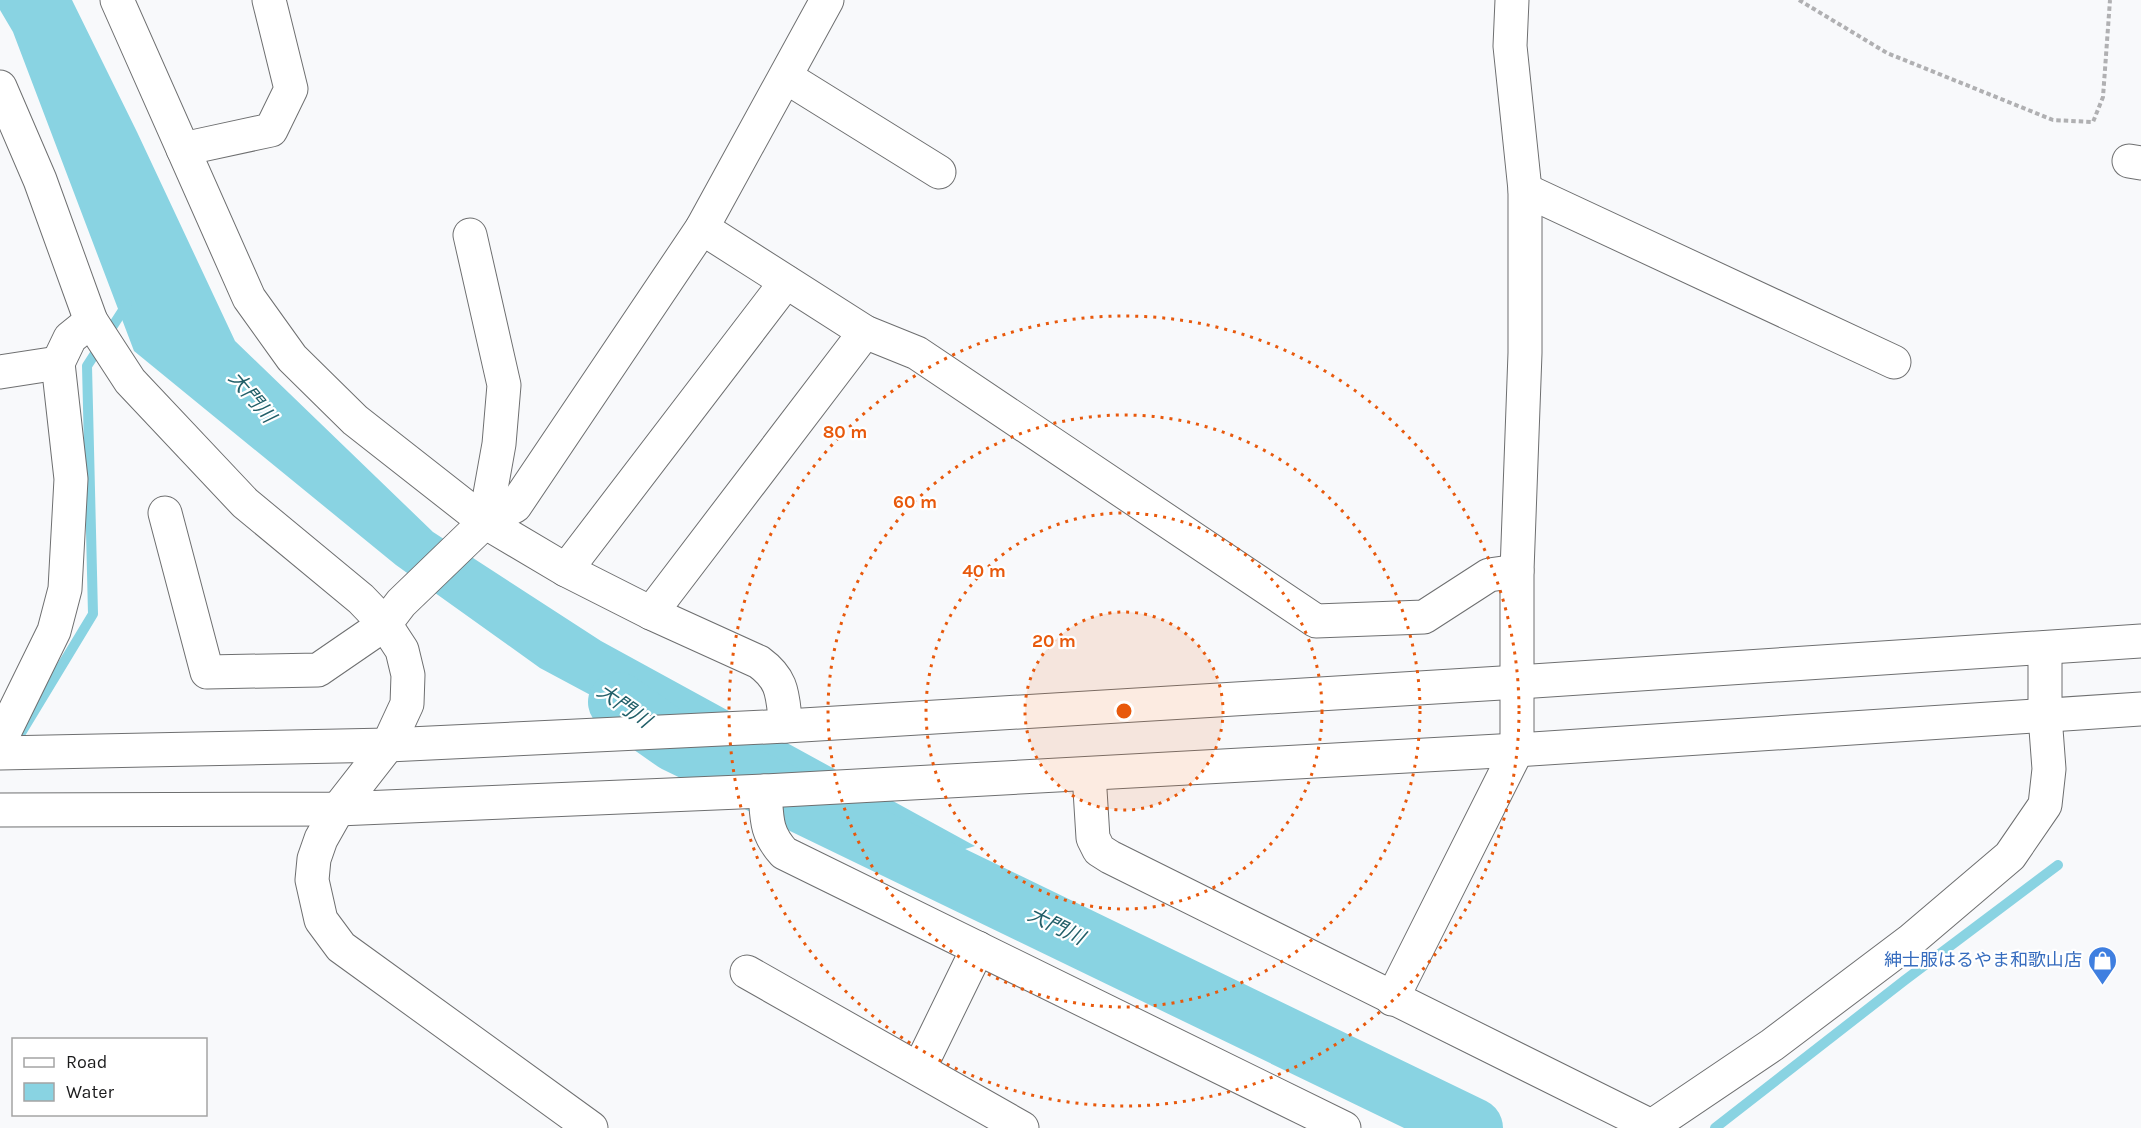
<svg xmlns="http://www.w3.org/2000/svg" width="2141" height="1128" viewBox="0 0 2141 1128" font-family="Karla,'Noto Sans JP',sans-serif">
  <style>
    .water { fill: #89d3e2 }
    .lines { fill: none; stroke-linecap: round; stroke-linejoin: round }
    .stream { stroke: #89d3e2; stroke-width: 10 }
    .river { stroke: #89d3e2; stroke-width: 60 }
    .minor-casing { stroke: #6e6f70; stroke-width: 35 }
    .path { stroke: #b0b0b2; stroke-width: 4; stroke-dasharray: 4.5 3; stroke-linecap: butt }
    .minor { stroke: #fff; stroke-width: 33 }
    .ring { fill: none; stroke: #e8590c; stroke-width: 3; stroke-dasharray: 3 6 }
    .labels { text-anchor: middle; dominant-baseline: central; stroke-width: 4.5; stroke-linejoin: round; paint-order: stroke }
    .shop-label { font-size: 18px; fill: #366cbe; stroke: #fff; text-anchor: end }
    .water-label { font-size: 20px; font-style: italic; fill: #215f69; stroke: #fff }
    .centre { fill: #e8590c; stroke: #fff; stroke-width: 3 }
    .ring-label { font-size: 18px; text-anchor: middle; font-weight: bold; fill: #e8590c; stroke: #fff; stroke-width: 4.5; stroke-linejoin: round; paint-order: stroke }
  </style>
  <rect width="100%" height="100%" fill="#f8f9fb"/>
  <path class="water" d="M 0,0 L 72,0 L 137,132 L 235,341 L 433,532 L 601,641 L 975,846 L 910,866 L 540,668 L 396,565 L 134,351 L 13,32 L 0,10 Z"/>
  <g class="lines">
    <g class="stream">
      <path d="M 21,733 L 93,614 L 87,366 L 127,304"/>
      <path d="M 1715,1128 L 1905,980 L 2058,865"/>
    </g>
    <path class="river" d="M 618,702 L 675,742 L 1473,1128"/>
    <defs>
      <g id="minor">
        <path d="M 117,0 L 249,298 L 292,358 L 355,420 L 485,522 L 566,570 L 651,613 L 759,662 C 785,681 782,697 786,726"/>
        <path d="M 786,77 L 939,172"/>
        <path d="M 0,87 L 40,180 L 91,321 L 130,381 L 245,503 L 361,599 L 385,624 L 402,650 L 408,675 L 407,704 L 388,745 L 338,809 L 321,839 L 314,859 L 312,880 L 321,920 L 341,947 L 591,1128"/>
        <path d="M 183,149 L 271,130 L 291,89 L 269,0"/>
        <path d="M 2129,161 L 2141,163"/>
        <path d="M 1525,190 L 1894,362"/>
        <path d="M 702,228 L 865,332 L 917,353 L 1316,621 L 1424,617 L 1489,575 L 1517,571"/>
        <path d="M 470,235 L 504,385 L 499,444 L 485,522"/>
        <path d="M 0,372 L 58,363"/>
        <path d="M 165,513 L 207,672 L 318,670 L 385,624 L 401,603 L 485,522 L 515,506 L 702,228 L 827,0"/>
        <path d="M 566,570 L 786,282"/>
        <path d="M 651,613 L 865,332"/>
        <path d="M 0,741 L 54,631 L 65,589 L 71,479 L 58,363 L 70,338 L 91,321"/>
        <path d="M 0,753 L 388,745 L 786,726 L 1518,682 L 2141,641"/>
        <path d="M 1089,774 L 1093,838 L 1099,850 L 1110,857 L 1655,1128"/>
        <path d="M 765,791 C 767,818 765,832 784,853 L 1344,1128"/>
        <path d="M 0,810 L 338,809 L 765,791 L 1517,750 L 2141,709"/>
        <path d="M 747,972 L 1022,1128"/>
        <path d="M 1392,999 L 1517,750 L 1517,571 L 1525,353 L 1525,190 L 1510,46 L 1512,0"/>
        <path d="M 919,1069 L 978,948"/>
        <path d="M 1649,1128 L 1772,1045 L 1910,941 L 2010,856 L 2045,805 L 2049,769 L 2045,716 L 2045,648"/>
      </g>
    </defs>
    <use href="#minor" class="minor-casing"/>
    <path class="path" d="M 1799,0 L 1887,53 L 2053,120 L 2093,122 L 2103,97 L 2110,0"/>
    <use href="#minor" class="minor"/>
  </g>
  <circle cx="1124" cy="711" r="99" fill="#e8590c" fill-opacity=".12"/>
  <g class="ring">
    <circle cx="1124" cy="711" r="99"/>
    <circle cx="1124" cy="711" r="198"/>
    <circle cx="1124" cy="711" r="296"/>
    <circle cx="1124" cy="711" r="395"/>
  </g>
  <defs>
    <symbol id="shop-pin" viewBox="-11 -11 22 30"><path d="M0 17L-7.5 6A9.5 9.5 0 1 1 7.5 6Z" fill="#3f7fe0" stroke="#fff"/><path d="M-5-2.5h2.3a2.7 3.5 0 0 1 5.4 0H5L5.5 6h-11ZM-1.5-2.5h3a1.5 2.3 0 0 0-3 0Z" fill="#fff"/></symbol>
  </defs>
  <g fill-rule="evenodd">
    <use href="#shop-pin" x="2086" y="944" width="33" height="45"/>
  </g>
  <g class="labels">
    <g class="shop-label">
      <text x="2082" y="960">紳士服はるやま和歌山店</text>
    </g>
    <g class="water-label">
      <text transform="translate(252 397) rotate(50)">大門川</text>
      <text transform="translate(624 706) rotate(35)">大門川</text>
      <text transform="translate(1056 926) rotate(26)">大門川</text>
    </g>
  </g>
  <circle cx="1124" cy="711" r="9" class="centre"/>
  <g class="ring-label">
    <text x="845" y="438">80 m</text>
    <text x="915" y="508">60 m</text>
    <text x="984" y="577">40 m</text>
    <text x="1054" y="647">20 m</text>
  </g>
  <rect x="12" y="1038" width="195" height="78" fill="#ffffff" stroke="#a4a4a4" stroke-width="1.5"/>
  <rect x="24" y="1058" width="30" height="9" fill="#ffffff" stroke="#a4a4a4" stroke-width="1.5"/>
  <text x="66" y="1068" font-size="18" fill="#1b1b1c">Road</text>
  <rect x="24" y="1083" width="30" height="18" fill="#89d3e2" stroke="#a4a4a4" stroke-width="1.5"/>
  <text x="66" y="1098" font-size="18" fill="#1b1b1c">Water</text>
</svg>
